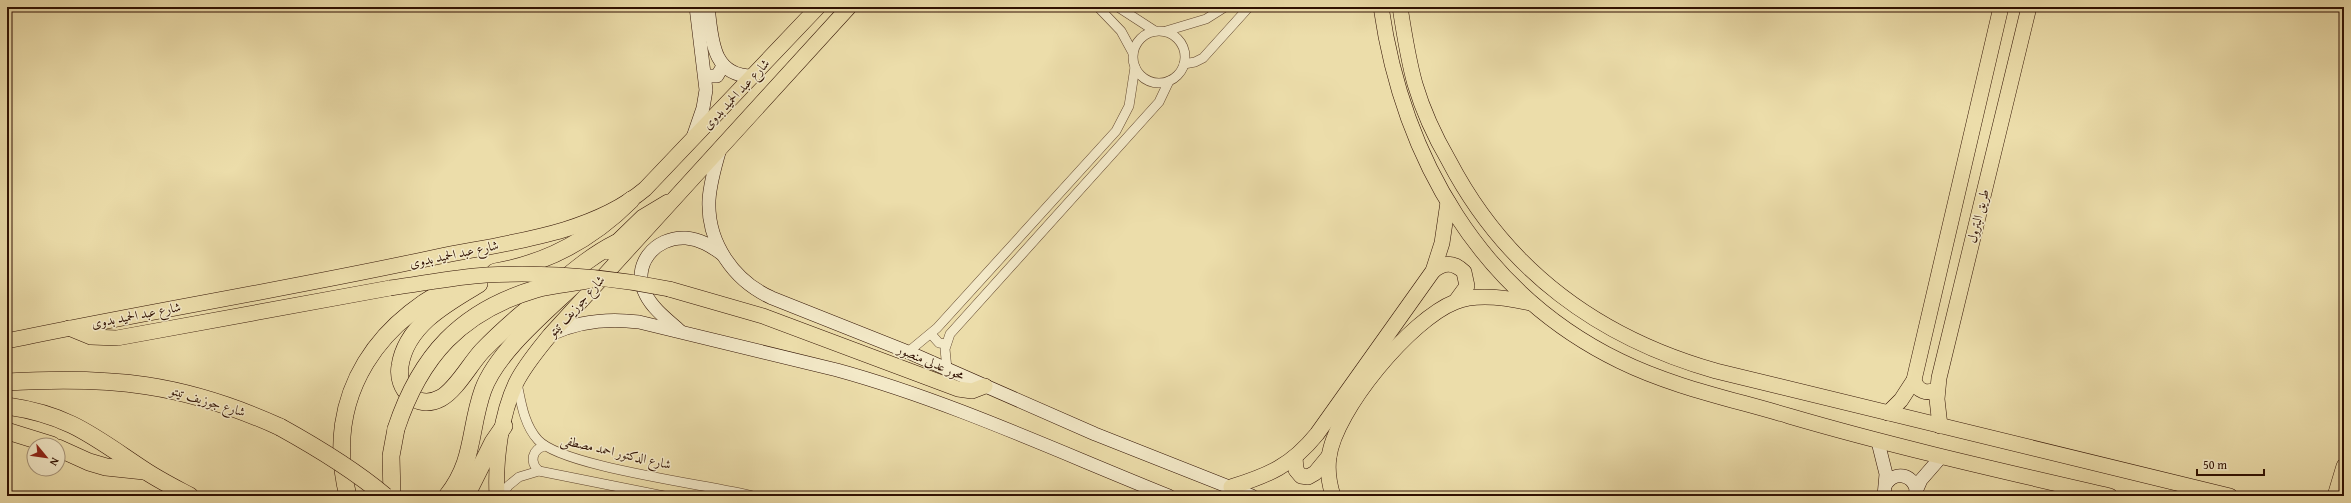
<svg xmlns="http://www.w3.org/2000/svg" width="2351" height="503" viewBox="0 0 2351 503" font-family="'Gentium Book Plus',Amiri,serif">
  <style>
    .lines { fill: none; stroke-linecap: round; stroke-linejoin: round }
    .street-casing { stroke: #5f442c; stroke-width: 10 }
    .secondary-casing { stroke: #301102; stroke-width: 14 }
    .primary-casing { stroke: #301102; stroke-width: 16 }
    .highway-casing { stroke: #301102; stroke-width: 18 }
    .street { stroke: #f3e9c8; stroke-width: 9 }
    .secondary { stroke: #f3e9c8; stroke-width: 13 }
    .primary { stroke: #ecddaa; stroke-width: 15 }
    .highway { stroke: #ecddaa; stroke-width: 17 }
    .primary-bridge-casing { stroke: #301102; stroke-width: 16; stroke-linecap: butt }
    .highway-bridge-casing { stroke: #301102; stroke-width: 18; stroke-linecap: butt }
    .primary-bridge { stroke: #ecddaa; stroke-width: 15 }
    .highway-bridge { stroke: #ecddaa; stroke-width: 17 }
    .labels { text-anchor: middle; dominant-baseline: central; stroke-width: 3; stroke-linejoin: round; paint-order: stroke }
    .street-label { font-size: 13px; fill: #301102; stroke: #f3e9c8 }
  </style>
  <rect width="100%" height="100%" fill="#ecddaa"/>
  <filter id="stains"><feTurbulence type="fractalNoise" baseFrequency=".005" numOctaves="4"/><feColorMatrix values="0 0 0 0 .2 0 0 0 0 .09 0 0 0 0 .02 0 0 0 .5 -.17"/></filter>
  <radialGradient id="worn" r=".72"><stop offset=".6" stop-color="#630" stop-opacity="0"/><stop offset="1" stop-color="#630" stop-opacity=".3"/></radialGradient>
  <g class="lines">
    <defs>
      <g id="street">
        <path d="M 1098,7 L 1121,31 L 1133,53"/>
        <path d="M 1118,7 L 1155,31"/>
        <circle cx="1159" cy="57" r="26"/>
        <path d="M 1166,31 L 1206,19 L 1225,7"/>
        <path d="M 1184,64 L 1195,62 L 1203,58 L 1249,7"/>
        <path d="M 931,334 L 939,343 L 946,344"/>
        <path d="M 908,352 L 937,328 L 1116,131 L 1129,106 L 1135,67"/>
        <path d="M 947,369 L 945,349 L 950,334 L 1159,102 L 1169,81"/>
        <path d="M 517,383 C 521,402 524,425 538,440 C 563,467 710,485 753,496"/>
        <path d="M 539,471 C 529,462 532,449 545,446"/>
        <path d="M 502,496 L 508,486 L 519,477 L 539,471 L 664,496"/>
      </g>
      <g id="secondary">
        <path d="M 708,7 C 712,37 711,76 752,76"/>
        <path d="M 706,76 L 717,76 L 723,66"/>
        <path d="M 692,140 L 703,108 L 706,90 L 696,7"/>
        <path d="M 720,149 C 715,166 710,183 709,200 C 707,243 734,281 772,298 L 908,352 L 1095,434 L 1252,496"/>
        <path d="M 680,331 C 668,320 653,309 646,295 C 630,266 655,236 686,238 C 700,239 711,246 722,254"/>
        <path d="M 551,334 C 579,321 608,318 639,322 L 837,370 C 950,401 1059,452 1169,496"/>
        <path d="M 1878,442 L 1886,474 L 1884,496"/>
        <path d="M 1886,484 C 1895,471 1912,474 1916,489"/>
        <path d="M 1914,496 L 1921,480 L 1941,457"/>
      </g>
      <g id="primary">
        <path d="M 1381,7 C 1403,158 1480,293 1620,361 C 1673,387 1732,399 1789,416 C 1895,447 2002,471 2110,496"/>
        <path d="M 1400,7 C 1404,33 1408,59 1415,84 C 1423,111 1435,137 1449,161 C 1506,270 1599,338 1716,371 L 2230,496"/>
        <path d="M 1433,271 C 1444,262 1454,262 1464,272 L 1467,286 L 1456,301"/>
        <path d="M 669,289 L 763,316 L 958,389 L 972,391 L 985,386"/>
        <path d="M 69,328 L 91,337 L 117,338 L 390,288"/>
        <path d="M 7,341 C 150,311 294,288 436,257 C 504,243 590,235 645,189 L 818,7"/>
        <path d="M 1914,380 C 1917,391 1927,395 1937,389"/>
        <path d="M 1888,413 L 1901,400 L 1914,380 L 2001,7"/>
        <path d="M 1940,426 L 1937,399 L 1939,378 L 2029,7"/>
        <path d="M 1295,457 L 1296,470 L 1301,476 L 1308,477 L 1315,473 L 1329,456"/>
        <path d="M 1231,487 C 1269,475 1291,466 1317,434 L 1433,271 L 1442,243 L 1448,202"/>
        <path d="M 497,496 C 495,461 501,415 516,383 C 525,365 538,350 550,335 L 849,7"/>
        <path d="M 1333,496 C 1329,483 1327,470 1329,457 C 1335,410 1411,319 1455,302 C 1477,293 1508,298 1530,303"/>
        <path d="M 2335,496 L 2344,466"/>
      </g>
      <g id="highway">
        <path d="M 609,251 L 643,218 L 668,203"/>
        <path d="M 495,272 C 548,263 593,238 631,200"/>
        <path d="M 479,284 C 447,303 406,325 400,366 C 396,389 417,411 441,398 C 456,390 470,364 482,351 C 505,327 531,306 557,285 C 576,269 594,254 616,243"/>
        <path d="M 7,382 C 112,376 183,383 280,427"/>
        <path d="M 7,406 C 70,415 94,437 144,470 C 159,480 175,488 190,496"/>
        <path d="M 7,431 L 52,445"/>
        <path d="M 58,448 L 89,462 L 106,467 L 144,471"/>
        <path d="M 348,496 C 322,395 380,314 472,278"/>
        <path d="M 392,496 L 391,456 L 396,429"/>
        <path d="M 447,496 C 475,461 469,429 483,390 C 498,349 552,307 583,276"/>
        <path d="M 466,496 L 493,442 L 504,426"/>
      </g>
    </defs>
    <use href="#street" class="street-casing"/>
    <use href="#secondary" class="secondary-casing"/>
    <use href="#primary" class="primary-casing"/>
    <use href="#highway" class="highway-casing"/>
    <use href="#street" class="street"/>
    <use href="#secondary" class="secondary"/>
    <use href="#primary" class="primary"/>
    <use href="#highway" class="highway"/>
    <defs>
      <path id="primary-bridge" d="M 390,288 C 421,284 454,277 486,275 C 546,272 610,277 669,289"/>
      <g id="highway-bridge">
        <path d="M 280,427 C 318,448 353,469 385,496"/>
        <path d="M 396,429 C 420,356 461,311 536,289 C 554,284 574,283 593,279"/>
      </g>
    </defs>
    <use href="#primary-bridge" class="primary-bridge-casing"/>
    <use href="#highway-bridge" class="highway-bridge-casing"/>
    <use href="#primary-bridge" class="primary-bridge"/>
    <use href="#highway-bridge" class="highway-bridge"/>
  </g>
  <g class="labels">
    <g class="street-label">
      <text transform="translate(736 94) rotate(-47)">شارع عبد الحميد بدوى</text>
      <text transform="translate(1978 216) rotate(-76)">طريق البترول</text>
      <text transform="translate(454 254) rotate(-12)">شارع عبد الحميد بدوى</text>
      <text transform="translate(576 306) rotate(-48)">شارع جوزيف تيتو</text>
      <text transform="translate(136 315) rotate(-11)">شارع عبد الحميد بدوى</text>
      <text transform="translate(931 362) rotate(23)">محور عدلى منصور</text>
      <text transform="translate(208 401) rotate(17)">شارع جوزيف تيتو</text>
      <text transform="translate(616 452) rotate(13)">شارع الدكتور احمد مصطفى</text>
    </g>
  </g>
  <rect width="2351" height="503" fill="none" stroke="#ecddaa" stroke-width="24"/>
  <rect x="8" y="8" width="2335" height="487" fill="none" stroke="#301102" stroke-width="2"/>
  <rect x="12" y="12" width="2327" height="479" fill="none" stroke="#301102"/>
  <g transform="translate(46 457) rotate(119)"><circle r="19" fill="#f3e9c8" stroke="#a59379"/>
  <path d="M0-3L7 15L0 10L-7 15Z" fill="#8f2418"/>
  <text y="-6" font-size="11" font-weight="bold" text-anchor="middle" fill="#301102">N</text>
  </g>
  <path d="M2197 469v6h67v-6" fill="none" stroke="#301102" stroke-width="2"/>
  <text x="2203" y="469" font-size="12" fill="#301102" stroke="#f3e9c8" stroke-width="3" paint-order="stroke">50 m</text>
  <rect width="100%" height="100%" filter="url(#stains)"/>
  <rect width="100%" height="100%" fill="url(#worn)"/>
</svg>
